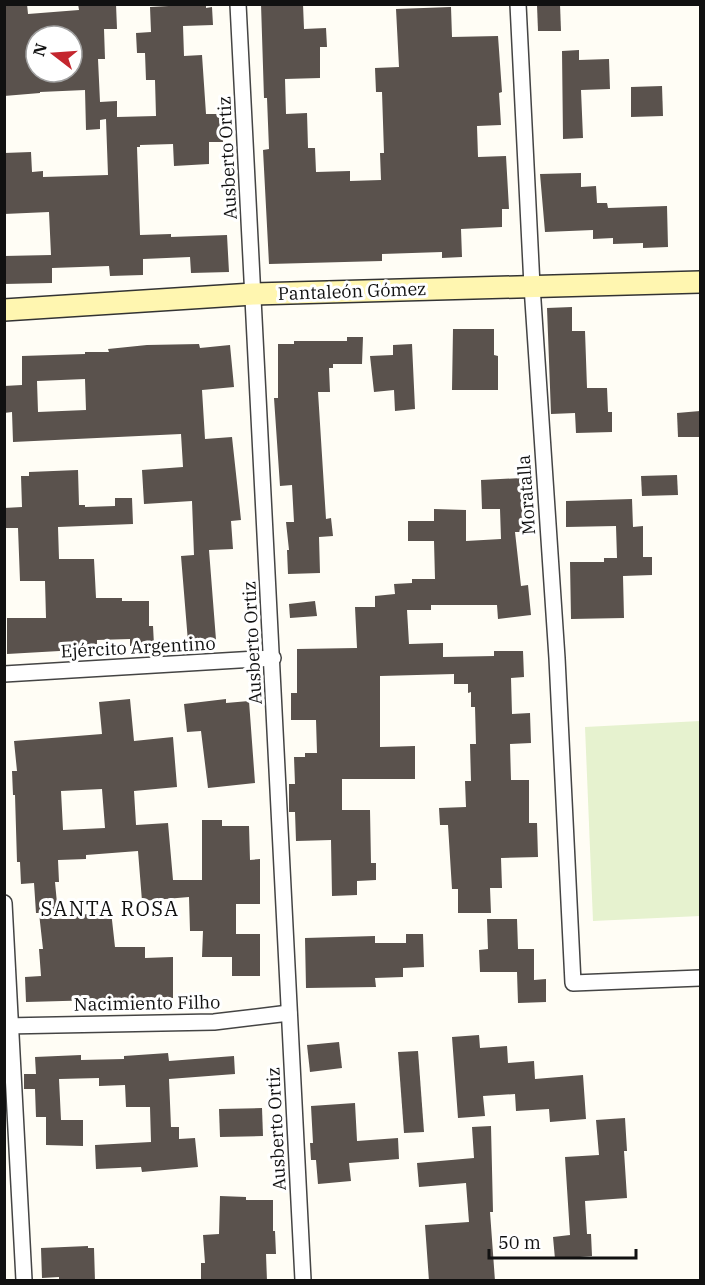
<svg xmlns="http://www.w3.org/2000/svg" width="705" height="1285" viewBox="0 0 705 1285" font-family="'IBM Plex Serif',serif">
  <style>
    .pitch { fill: #e6f2cf }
    .building { fill: #5a524d; fill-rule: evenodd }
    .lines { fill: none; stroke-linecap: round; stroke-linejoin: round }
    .street-casing { stroke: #444; stroke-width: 18 }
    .secondary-casing { stroke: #333; stroke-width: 24 }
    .street { stroke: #fff; stroke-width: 15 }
    .secondary { stroke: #fff6b0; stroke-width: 21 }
    .labels { text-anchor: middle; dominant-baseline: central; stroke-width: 6; stroke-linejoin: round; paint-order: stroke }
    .street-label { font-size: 18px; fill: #111; stroke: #fff }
    .neighbourhood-label { font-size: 20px; letter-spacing: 1.5px; fill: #111; stroke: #fff }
  </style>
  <rect width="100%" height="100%" fill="#fffdf5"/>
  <path class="pitch" d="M 700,721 L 700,916 L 593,921 L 585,727 Z"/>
  <g class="building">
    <path d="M 4,4 L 27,4 L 28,14 L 79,10 L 78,4 L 116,4 L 117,29 L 104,29 L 105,59 L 98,59 L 100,102 L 117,101 L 117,117 L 156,116 L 155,80 L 146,80 L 145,53 L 137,53 L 136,33 L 151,32 L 150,7 L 206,4 L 206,8 L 212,7 L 213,25 L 183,26 L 184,56 L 202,55 L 206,114 L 222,114 L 223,142 L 209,142 L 209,164 L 174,166 L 173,144 L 140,145 L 140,147 L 137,147 L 140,235 L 171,234 L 171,237 L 227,235 L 229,272 L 191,273 L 190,257 L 143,259 L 143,275 L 110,276 L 109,266 L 52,268 L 52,283 L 4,284 L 4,256 L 51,255 L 49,212 L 4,214 L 4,153 L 31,152 L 32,172 L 43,171 L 43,177 L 108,175 L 106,119 L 100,120 L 100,129 L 86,130 L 85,90 L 40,92 L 40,93 L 4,96 ZM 36,36 L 72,36 L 72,72 L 36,72 Z"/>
    <path d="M 261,4 L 303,4 L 304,29 L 326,28 L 327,47 L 320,47 L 320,78 L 285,79 L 286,114 L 307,113 L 308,148 L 315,148 L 316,172 L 350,171 L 350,181 L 381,180 L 380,153 L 384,153 L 382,92 L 376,92 L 375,68 L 399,67 L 396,9 L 451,7 L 452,37 L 498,36 L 502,92 L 499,93 L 501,125 L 477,126 L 478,157 L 506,156 L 509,209 L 502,209 L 502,227 L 461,229 L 462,257 L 442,258 L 442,252 L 382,254 L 382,261 L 269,264 L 263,150 L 269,149 L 267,98 L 264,98 Z"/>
    <path d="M 560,4 L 561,31 L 538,31 L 537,5 Z"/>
    <path d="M 579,50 L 579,60 L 609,59 L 610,89 L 581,90 L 583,138 L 563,139 L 562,51 Z"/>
    <path d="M 662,86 L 663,116 L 631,117 L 631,87 Z"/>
    <path d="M 581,173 L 581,187 L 596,186 L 597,203 L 607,203 L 608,208 L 667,206 L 668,247 L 643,248 L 643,243 L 613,244 L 613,238 L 593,239 L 593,230 L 545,232 L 540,174 Z"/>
    <path d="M 572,307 L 572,331 L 585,331 L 587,388 L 607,388 L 608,412 L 612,412 L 612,432 L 576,433 L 575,413 L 551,414 L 547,308 Z"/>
    <path d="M 453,329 L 494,329 L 494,355 L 498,356 L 498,390 L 452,390 Z"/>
    <path d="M 347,337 L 363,337 L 362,364 L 333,364 L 333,368 L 329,368 L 330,392 L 318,392 L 326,519 L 331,518 L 333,536 L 319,537 L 320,573 L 288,574 L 287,550 L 289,550 L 286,522 L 294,522 L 292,485 L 280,486 L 274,398 L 278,398 L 278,344 L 294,344 L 294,341 L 347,341 Z"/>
    <path d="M 199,344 L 200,348 L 230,345 L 234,387 L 202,390 L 205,439 L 232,437 L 241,520 L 231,521 L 233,549 L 209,550 L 216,640 L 188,642 L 181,556 L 194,555 L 192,501 L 144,504 L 142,470 L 183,467 L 181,434 L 13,442 L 12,412 L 4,413 L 4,386 L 22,385 L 22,356 L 85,354 L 85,352 L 109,352 L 108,349 L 147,345 ZM 85,379 L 86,410 L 38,412 L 37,381 Z"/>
    <path d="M 412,344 L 415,409 L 395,411 L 394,390 L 374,392 L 370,356 L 393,355 L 393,345 Z"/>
    <path d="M 700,411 L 700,437 L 678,437 L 677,413 Z"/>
    <path d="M 78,470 L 79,505 L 85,505 L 85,507 L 115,506 L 115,498 L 132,498 L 133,524 L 58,527 L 59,559 L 94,559 L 96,598 L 122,598 L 122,601 L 149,601 L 149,626 L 153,626 L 154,645 L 130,646 L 130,639 L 97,640 L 97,646 L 77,647 L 77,650 L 7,654 L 7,618 L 46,618 L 45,581 L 20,581 L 18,528 L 4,528 L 4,508 L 22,507 L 21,476 L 29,476 L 29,472 Z"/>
    <path d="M 677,475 L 678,495 L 642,496 L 641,476 Z"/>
    <path d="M 522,478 L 525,532 L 515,532 L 521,586 L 528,585 L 531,615 L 498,619 L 497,605 L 431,605 L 431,610 L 407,610 L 409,644 L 443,643 L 443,657 L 494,656 L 494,651 L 523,651 L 524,677 L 511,678 L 512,714 L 530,713 L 531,743 L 510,744 L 511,780 L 529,780 L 529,823 L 537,823 L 538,857 L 501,858 L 502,888 L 490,888 L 491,913 L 458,913 L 458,889 L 452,889 L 448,825 L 440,825 L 439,808 L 466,807 L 465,781 L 471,781 L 470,744 L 476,744 L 475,707 L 471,707 L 471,692 L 468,693 L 468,684 L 454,684 L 454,674 L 380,676 L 380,747 L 415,746 L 415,779 L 342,779 L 342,810 L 370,810 L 371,863 L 376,863 L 376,880 L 357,881 L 357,895 L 332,896 L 331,840 L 296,841 L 295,812 L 289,812 L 289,784 L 295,784 L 294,757 L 305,757 L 305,753 L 317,753 L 316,720 L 291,720 L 291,693 L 297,693 L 297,649 L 357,648 L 355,607 L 375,607 L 375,596 L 395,594 L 394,584 L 412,583 L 412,579 L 435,579 L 434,541 L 408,541 L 408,521 L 434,521 L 434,509 L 466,510 L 466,541 L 501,539 L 500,509 L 482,509 L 481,480 Z"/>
    <path d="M 632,499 L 633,527 L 643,526 L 643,557 L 652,557 L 652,575 L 623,576 L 624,618 L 571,619 L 570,562 L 604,562 L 604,558 L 617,558 L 616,526 L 566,527 L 566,501 Z"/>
    <path d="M 315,601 L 317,616 L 290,618 L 289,604 Z"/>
    <path d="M 130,699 L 134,741 L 173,737 L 177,787 L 134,791 L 136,825 L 168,823 L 173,880 L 202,880 L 202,820 L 222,820 L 222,826 L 249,826 L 250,860 L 260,859 L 260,904 L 236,904 L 236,934 L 260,934 L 260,976 L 232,976 L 232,957 L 202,957 L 203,931 L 190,931 L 189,897 L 142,901 L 138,851 L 86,855 L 86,859 L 58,860 L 59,882 L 55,882 L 58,914 L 79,912 L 80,915 L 111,911 L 115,947 L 145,947 L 145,958 L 173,957 L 173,998 L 26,1002 L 25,977 L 41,976 L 39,949 L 43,949 L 39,913 L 36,913 L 34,883 L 21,884 L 20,862 L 17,862 L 15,795 L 13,795 L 12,771 L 17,771 L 14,741 L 102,734 L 99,702 ZM 102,789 L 105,828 L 63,830 L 61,791 Z"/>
    <path d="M 226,699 L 226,703 L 249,701 L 255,783 L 208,788 L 201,731 L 187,732 L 184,704 Z"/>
    <path d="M 487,919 L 517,919 L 518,949 L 534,949 L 534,980 L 546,979 L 546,1002 L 518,1003 L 517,972 L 480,972 L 479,950 L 488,949 Z"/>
    <path d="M 406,934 L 423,934 L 424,967 L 403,968 L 403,977 L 375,978 L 376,987 L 306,988 L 305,938 L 375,936 L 375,943 L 406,943 Z"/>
    <path d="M 479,1035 L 480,1048 L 507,1046 L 508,1063 L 534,1061 L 535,1079 L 583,1075 L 586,1119 L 550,1122 L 549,1109 L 516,1111 L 515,1094 L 483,1096 L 485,1116 L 458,1118 L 452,1037 Z"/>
    <path d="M 339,1042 L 342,1068 L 310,1072 L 307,1045 Z"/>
    <path d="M 418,1051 L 424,1132 L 404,1133 L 398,1052 Z"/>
    <path d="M 168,1053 L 169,1061 L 234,1056 L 235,1074 L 169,1079 L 171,1127 L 179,1127 L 179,1139 L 195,1138 L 198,1167 L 142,1172 L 141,1167 L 96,1169 L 95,1145 L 151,1142 L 150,1107 L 126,1107 L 125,1085 L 99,1086 L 99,1078 L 59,1079 L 61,1120 L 83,1120 L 83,1146 L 46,1145 L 46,1117 L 36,1117 L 35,1089 L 24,1089 L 24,1074 L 36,1074 L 35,1057 L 81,1055 L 81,1060 L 124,1059 L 124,1056 Z"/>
    <path d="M 355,1103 L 357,1141 L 398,1138 L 399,1159 L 349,1163 L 351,1181 L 318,1184 L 316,1160 L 311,1160 L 310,1143 L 313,1143 L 311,1106 Z"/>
    <path d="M 262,1108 L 263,1136 L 220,1137 L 219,1109 Z"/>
    <path d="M 625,1118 L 627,1151 L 624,1151 L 627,1198 L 585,1201 L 587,1234 L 591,1234 L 592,1256 L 555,1259 L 553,1237 L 570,1235 L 565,1157 L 599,1155 L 596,1120 Z"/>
    <path d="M 491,1126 L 493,1212 L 490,1212 L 495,1281 L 429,1281 L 425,1225 L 469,1222 L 466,1183 L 419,1187 L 417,1163 L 474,1158 L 472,1127 Z"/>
    <path d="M 220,1196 L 246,1197 L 246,1200 L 273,1200 L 273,1231 L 275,1231 L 276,1254 L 266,1254 L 267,1281 L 201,1281 L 201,1263 L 205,1263 L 203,1235 L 219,1234 Z"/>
    <path d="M 88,1246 L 88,1248 L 94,1248 L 95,1281 L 59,1281 L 59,1277 L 42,1278 L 41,1248 Z"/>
  </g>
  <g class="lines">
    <defs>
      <g id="street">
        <path d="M 238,4 L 303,1280"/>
        <path d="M 518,4 L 532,286 L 557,658 L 573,983 L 700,978"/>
        <path d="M 4,674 L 273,658"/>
        <path d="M 4,903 L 24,1280"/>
        <path d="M 4,1026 L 214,1022 L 289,1013"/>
      </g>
      <path id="secondary" d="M 4,310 L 253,294 L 700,282"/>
    </defs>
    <use href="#street" class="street-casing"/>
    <use href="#secondary" class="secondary-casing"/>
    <use href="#street" class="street"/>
    <use href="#secondary" class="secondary"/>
  </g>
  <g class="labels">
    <g class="street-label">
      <text transform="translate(227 158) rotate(-93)">Ausberto Ortiz</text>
      <text transform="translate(352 291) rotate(-2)">Pantaleón Gómez</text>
      <text transform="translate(526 495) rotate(-94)">Moratalla</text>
      <text transform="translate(252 643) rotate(-93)">Ausberto Ortiz</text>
      <text transform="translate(138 647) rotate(-3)">Ejército Argentino</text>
      <text transform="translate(147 1003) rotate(-1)">Nacimiento Filho</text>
      <text transform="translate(276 1129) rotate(-93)">Ausberto Ortiz</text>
    </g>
    <g class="neighbourhood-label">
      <text x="110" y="908">SANTA ROSA</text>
    </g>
  </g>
  <rect width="705" height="1285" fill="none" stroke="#111111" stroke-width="12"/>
  <g transform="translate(54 54) rotate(287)"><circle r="28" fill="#ffffff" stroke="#a0a0a0" stroke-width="1.5"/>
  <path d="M0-4.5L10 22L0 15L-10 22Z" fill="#c4262e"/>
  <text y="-9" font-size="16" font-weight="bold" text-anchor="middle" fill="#111111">N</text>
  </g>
  <path d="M489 1249v9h147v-9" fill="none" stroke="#111111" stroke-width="3"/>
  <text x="498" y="1249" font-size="18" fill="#111111" stroke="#ffffff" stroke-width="4.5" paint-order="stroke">50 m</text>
</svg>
